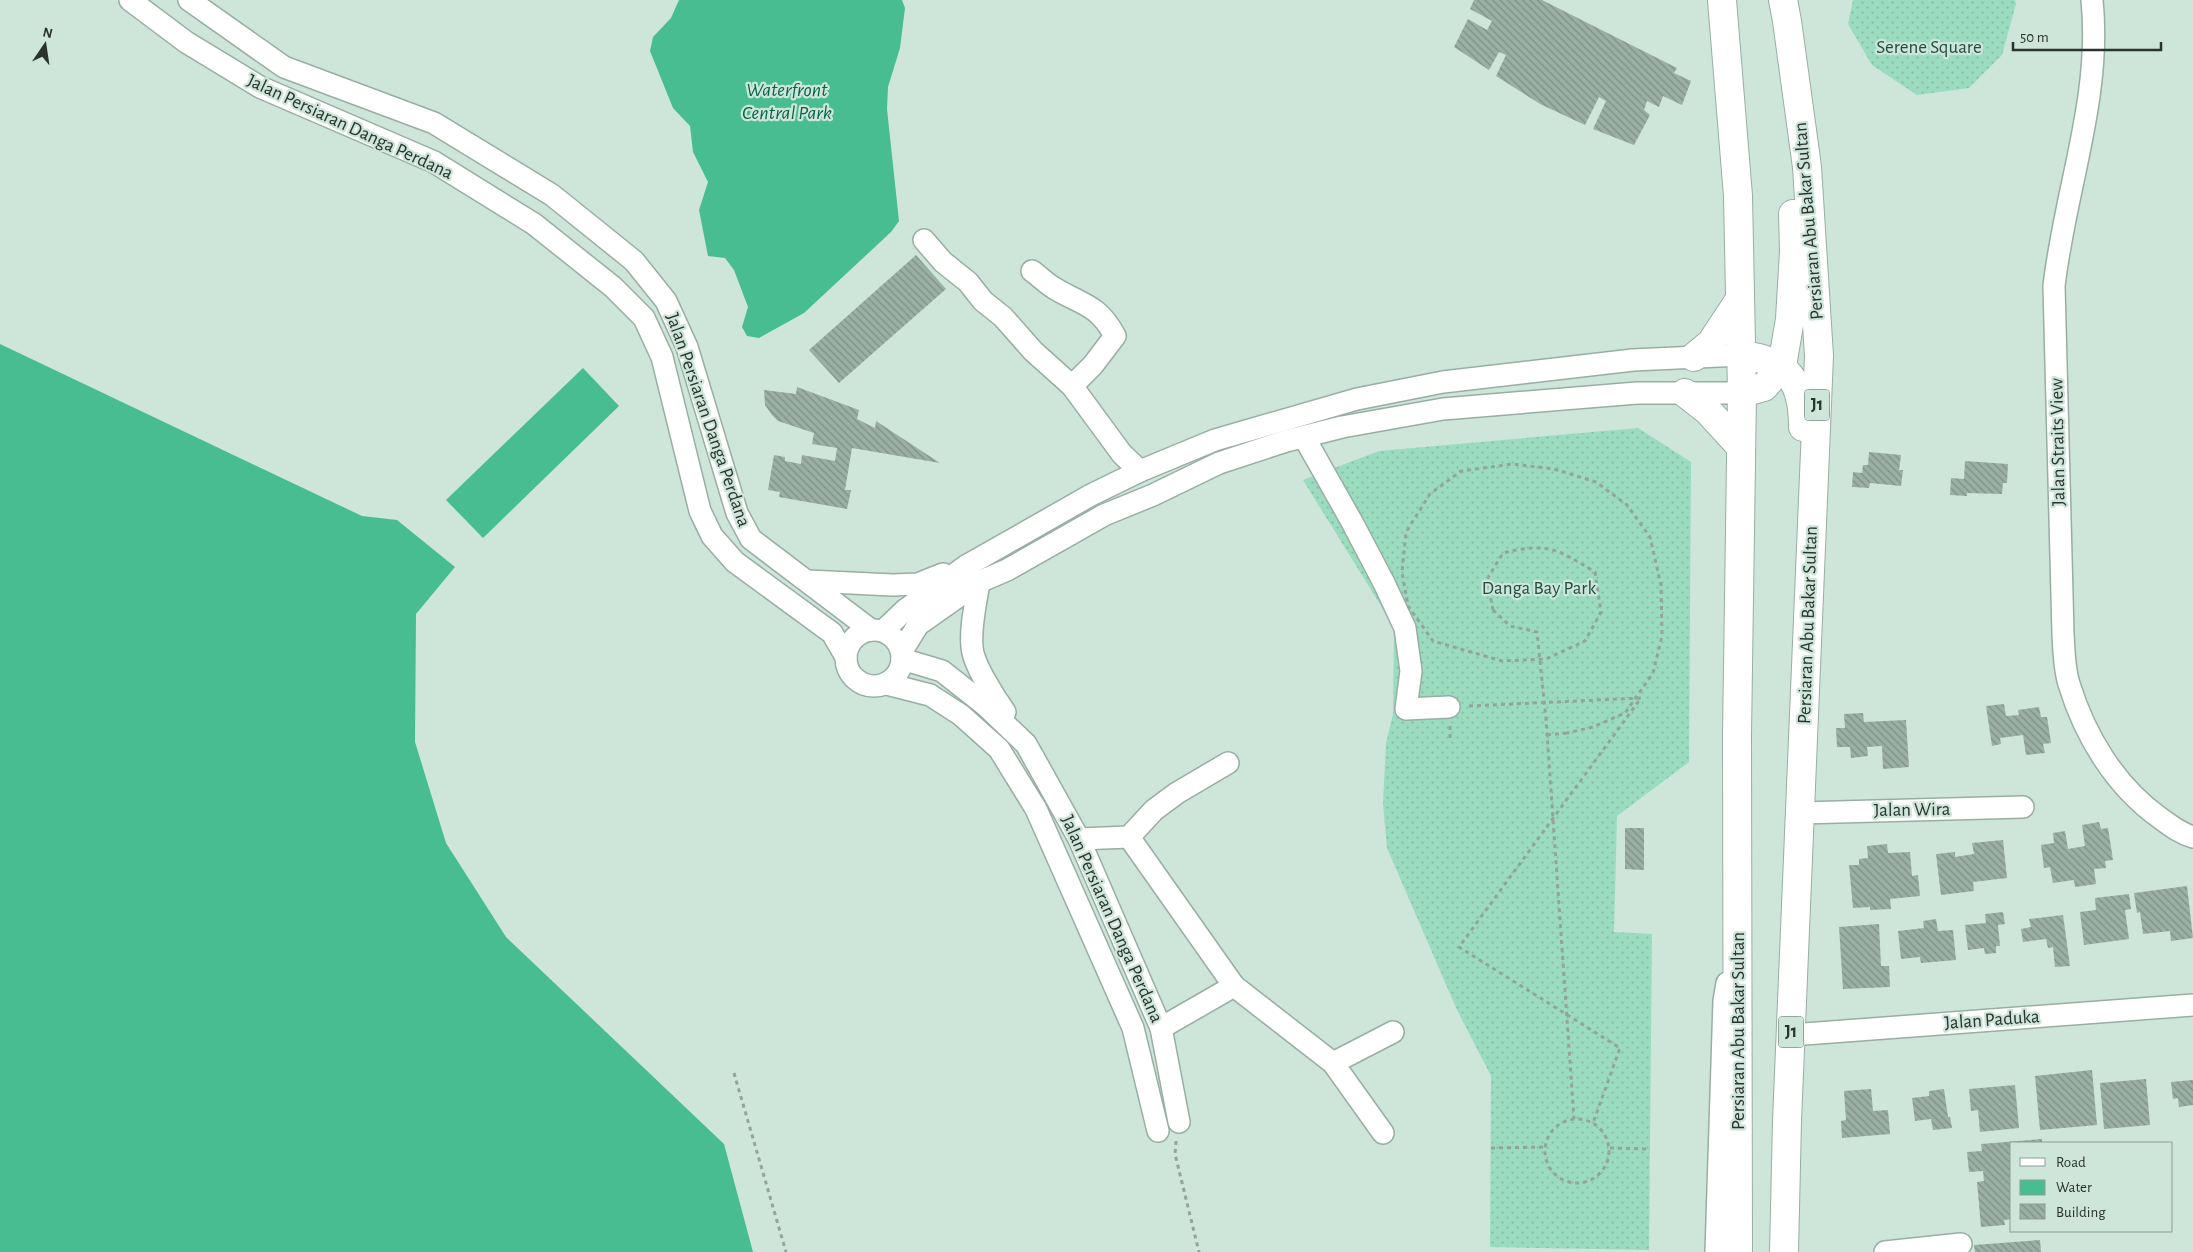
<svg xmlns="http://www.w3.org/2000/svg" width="2193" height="1252" viewBox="0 0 2193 1252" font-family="'Alegreya Sans',sans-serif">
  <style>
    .grass { fill: url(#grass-dots) }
    .water { fill: #47bd91 }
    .building { fill: url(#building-back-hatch) }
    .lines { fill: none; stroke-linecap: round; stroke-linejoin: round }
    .minor-casing { stroke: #98aea3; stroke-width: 24 }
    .highway-casing { stroke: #98aea3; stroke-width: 30 }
    .path { stroke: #92a49b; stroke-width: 3; stroke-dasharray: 4 4; stroke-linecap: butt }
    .minor { stroke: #fff; stroke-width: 21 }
    .highway { stroke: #fff; stroke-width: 28 }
    .path-bridge { stroke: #92a49b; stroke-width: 3; stroke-dasharray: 4 4; stroke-linecap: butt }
    .labels { text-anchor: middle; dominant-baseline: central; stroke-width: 4.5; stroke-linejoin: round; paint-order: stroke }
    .shield { fill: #cee5da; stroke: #5b6862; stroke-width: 1 }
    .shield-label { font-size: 18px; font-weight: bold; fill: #2a332e }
    .park-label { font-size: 19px; fill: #1f4f3c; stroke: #cee5da }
    .street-label { font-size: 19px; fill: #2a332e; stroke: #cee5da }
    .water-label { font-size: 20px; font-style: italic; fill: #046448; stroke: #cee5da }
  </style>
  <defs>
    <pattern id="grass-dots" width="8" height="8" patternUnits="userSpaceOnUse" patternTransform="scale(1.25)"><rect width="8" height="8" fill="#9bdcbf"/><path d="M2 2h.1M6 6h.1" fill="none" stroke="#86bda4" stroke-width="1.8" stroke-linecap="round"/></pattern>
    <pattern id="building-back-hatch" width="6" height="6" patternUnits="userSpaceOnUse" patternTransform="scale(1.25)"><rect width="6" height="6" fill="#9ab0a5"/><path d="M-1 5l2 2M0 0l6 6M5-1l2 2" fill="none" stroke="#7e9087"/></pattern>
  </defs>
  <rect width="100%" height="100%" fill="#cee5da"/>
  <g class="grass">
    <path d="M 1853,0 L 2015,0 L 2016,4 L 2002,55 L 1969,88 L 1917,95 L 1872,65 L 1848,24 Z"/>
    <path d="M 1638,428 L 1691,462 L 1689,762 L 1617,816 L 1614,932 L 1652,934 L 1649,1250 L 1490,1247 L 1491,1076 L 1457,1010 L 1387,848 L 1383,804 L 1386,743 L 1393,714 L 1394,627 L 1303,480 L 1379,451 Z"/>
  </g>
  <g class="water">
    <path d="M 679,0 L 902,0 L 905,8 L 900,48 L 888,87 L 887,109 L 899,221 L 891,232 L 804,313 L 759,338 L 747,336 L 742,327 L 748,307 L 734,270 L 725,258 L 708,256 L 699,210 L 708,182 L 693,152 L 690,126 L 673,108 L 650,51 L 653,37 L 671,18 Z"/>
    <path d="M 0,344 L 362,516 L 397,520 L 455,567 L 416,614 L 415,742 L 446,843 L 506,937 L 724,1144 L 753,1252 L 0,1252 Z"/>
    <path d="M 583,368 L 619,406 L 483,538 L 446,500 Z"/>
  </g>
  <g class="building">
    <path d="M 1474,0 L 1542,0 L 1677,68 L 1674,73 L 1691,81 L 1682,105 L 1663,96 L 1659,107 L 1647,101 L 1644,110 L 1650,115 L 1634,145 L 1593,129 L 1606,101 L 1599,97 L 1585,125 L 1540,104 L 1496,76 L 1506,55 L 1499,52 L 1489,70 L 1454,47 L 1468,19 L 1487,30 L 1492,21 L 1470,9 Z"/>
    <path d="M 916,255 L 946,289 L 839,383 L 809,350 Z"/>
    <path d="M 797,387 L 859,410 L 857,419 L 875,428 L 876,421 L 940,463 L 852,448 L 845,490 L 851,490 L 847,509 L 779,497 L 780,492 L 768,490 L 774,455 L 785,457 L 785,461 L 801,464 L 802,455 L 835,461 L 837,448 L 812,444 L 814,433 L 778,421 L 772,415 L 765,405 L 764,390 L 796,394 Z"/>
    <path d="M 1869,452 L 1901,455 L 1899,470 L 1903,470 L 1901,486 L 1870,483 L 1869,488 L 1852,487 L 1853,472 L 1862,473 L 1863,465 L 1868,465 Z"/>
    <path d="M 1965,461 L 2008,464 L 2007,483 L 2003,483 L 2002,494 L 1967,493 L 1967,496 L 1950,495 L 1951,478 L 1964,479 Z"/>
    <path d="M 2004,704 L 2006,716 L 2019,715 L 2018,710 L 2039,707 L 2041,717 L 2047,717 L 2051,743 L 2043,744 L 2045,753 L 2026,755 L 2023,735 L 2000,738 L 2001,744 L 1992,746 L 1986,706 Z"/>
    <path d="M 1863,713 L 1864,722 L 1906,720 L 1909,767 L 1883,769 L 1882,746 L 1867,747 L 1868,756 L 1851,758 L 1850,747 L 1837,747 L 1836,728 L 1845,728 L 1844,714 Z"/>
    <path d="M 2099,822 L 2101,829 L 2108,828 L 2113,860 L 2105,861 L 2106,868 L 2094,869 L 2096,884 L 2075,887 L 2074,880 L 2053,883 L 2050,867 L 2044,868 L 2041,845 L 2054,843 L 2053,833 L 2065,831 L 2068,849 L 2085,846 L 2082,825 Z"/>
    <path d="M 1625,828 L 1644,828 L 1644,870 L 1625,869 Z"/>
    <path d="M 2003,840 L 2007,878 L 1973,882 L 1974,891 L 1941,895 L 1936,854 L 1955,852 L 1955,857 L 1974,854 L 1972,843 Z"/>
    <path d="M 1887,844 L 1888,853 L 1910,852 L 1912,876 L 1918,875 L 1920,896 L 1890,899 L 1891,909 L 1870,910 L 1870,907 L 1853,908 L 1849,865 L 1859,865 L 1859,859 L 1868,858 L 1867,846 Z"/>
    <path d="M 2187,886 L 2193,938 L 2171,941 L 2170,931 L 2143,934 L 2140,912 L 2137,913 L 2134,893 Z"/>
    <path d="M 2129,894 L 2131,909 L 2125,910 L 2129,939 L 2084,945 L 2080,912 L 2096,910 L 2095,898 Z"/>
    <path d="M 2003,912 L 2005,924 L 1998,925 L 2000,946 L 1996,946 L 1996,953 L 1985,954 L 1984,948 L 1968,950 L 1965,925 L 1986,923 L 1985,914 Z"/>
    <path d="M 2063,915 L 2070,966 L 2055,967 L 2053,947 L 2048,948 L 2046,939 L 2023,942 L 2021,929 L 2031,927 L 2029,919 Z"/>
    <path d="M 1936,919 L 1938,931 L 1953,930 L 1956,960 L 1921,963 L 1920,957 L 1901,959 L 1898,931 L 1924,928 L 1923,921 Z"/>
    <path d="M 1879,924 L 1881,966 L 1889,966 L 1890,987 L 1843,989 L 1839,927 Z"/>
    <path d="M 2092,1070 L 2097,1125 L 2040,1130 L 2035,1076 Z"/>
    <path d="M 2146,1079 L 2150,1125 L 2104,1129 L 2100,1083 Z"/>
    <path d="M 2193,1080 L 2193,1105 L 2179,1107 L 2178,1098 L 2173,1099 L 2171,1082 Z"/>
    <path d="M 2015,1085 L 2019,1128 L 1980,1132 L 1978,1110 L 1971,1111 L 1969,1089 Z"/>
    <path d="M 1871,1089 L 1873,1111 L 1888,1110 L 1890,1134 L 1842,1138 L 1841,1121 L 1846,1120 L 1844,1091 Z"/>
    <path d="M 1944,1089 L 1948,1117 L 1950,1117 L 1952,1128 L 1933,1130 L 1931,1119 L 1915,1121 L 1912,1098 L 1929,1096 L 1929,1091 Z"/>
    <path d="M 2042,1139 L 2042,1143 L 2012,1143 L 2012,1219 L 2004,1220 L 2005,1225 L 1981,1227 L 1977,1182 L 1984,1181 L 1983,1171 L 1969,1172 L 1967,1152 L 1982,1151 L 1981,1144 Z"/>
    <path d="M 2040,1240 L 2041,1252 L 1975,1252 L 1974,1245 Z"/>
  </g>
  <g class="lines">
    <defs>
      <g id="minor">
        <path d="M 130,0 L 186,42 L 260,87 L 434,162 L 534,224 L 613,287 L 644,318 L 662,357 L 700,511 L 712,536 L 735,562 L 832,633 L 846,657"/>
        <path d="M 189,0 L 284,67 L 434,123 L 552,195 L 634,261 L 666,301 L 687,347 L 737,513 L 751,539 L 871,630"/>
        <path d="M 2092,0 C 2102,97 2065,190 2054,286 L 2063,634 C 2064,650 2064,668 2069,684 C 2085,736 2115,786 2160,818 C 2171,826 2180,833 2193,837"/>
        <path d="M 924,240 L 943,262 L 968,282 L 983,301 L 1003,317 L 1033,351 L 1072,386 L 1122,454 L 1140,471"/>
        <path d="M 1032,271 C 1039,276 1046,283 1054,288 C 1082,305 1098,304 1115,336 L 1093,365 L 1072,386"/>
        <path d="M 1304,437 L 1352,522 L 1384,583 L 1405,628 L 1411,671 L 1406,709 L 1449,707"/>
        <path d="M 808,581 L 893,585 L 918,584 L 943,574"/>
        <path d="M 979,582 C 976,603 970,626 972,647 C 973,664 995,698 1005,712"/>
        <circle cx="874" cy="658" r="28"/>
        <path d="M 883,631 L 905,610 L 966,566 L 1091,495 L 1140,471 L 1215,440 L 1357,399 L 1443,382 L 1633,360 L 1741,355"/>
        <path d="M 902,651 L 918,625 L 979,582 L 1007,570 L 1104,515 L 1153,495 L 1219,463 L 1286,441 L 1342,427 L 1443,409 L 1637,393 L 1742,393"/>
        <path d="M 902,659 L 942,671 L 985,705 L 1026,744 L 1079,839 L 1161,1028 L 1179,1122"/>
        <path d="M 887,684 L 930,695 L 961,715 L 999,749 L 1036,809 L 1133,1028 L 1158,1131"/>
        <path d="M 1801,813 L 2023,807"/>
        <path d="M 1129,837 L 1234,986 L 1161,1028"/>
        <path d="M 1079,839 L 1129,837 L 1154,810 L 1177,793 L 1228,763"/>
        <path d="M 1234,986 L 1333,1063 L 1383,1133"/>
        <path d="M 1791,1035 L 2193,1005"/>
        <path d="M 1333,1063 L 1393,1032"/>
        <path d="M 1716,1252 L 1724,1001 L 1727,983"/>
        <path d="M 1885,1252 L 1961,1244"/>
      </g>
      <g id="highway">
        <path d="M 1722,0 L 1738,196 L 1742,393 L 1737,735 L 1738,1252"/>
        <path d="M 1783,0 L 1787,21 L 1807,167 L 1819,356 L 1787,1121 L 1784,1252"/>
        <path d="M 1741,355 C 1788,360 1803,381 1803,427"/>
        <path d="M 1694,357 L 1711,343 L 1740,299"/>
        <path d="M 1685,393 L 1708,411 L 1741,447"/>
        <path d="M 1742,393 L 1764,387 L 1782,366 L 1790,319 L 1794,251 L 1793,214"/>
      </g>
    </defs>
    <use href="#minor" class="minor-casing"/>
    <use href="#highway" class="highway-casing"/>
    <g class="path">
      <path d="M 1493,610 L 1510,626 L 1537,632 L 1546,719 L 1574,1119"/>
      <path d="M 1469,706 L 1641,698 L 1459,947 L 1620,1048 L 1593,1123"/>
      <path d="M 1450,726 L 1450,739"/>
      <path d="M 1547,735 L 1567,733"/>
      <path d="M 734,1073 L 786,1252"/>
      <circle cx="1577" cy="1151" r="32"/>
      <path d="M 1176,1141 L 1175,1154 L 1199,1252"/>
      <path d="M 1491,1148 L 1546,1147"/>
      <path d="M 1610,1148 L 1650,1149"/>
    </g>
    <use href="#minor" class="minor"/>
    <use href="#highway" class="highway"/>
    <path class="path-bridge" d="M 1493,610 L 1487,579 L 1503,553 C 1548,542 1557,549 1595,572 L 1601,612 L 1585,641 L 1546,659 L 1502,661 L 1433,641 L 1408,606 L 1402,572 L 1406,532 L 1430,494 L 1461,471 L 1513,464 L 1554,469 L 1596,482 L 1627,505 L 1650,537 L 1661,585 L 1662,636 L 1653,673 L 1625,713 L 1593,727 L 1567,733"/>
  </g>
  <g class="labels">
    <g class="shield">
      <rect x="1804.5" y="389.5" width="25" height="31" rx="4"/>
      <rect x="1778.5" y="1016.5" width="25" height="31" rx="4"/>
    </g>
    <g class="shield-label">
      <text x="1817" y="405">J1</text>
      <text x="1791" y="1032">J1</text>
    </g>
    <g class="park-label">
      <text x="1929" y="47">Serene Square</text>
      <text x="1539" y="588">Danga Bay Park</text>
    </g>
    <g class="street-label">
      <text transform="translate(350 127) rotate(25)">Jalan Persiaran Danga Perdana</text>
      <text transform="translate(1809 221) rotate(-95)">Persiaran Abu Bakar Sultan</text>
      <text transform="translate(708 420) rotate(71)">Jalan Persiaran Danga Perdana</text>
      <text transform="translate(2058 442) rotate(-91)">Jalan Straits View</text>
      <text transform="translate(1808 625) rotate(-88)">Persiaran Abu Bakar Sultan</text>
      <text transform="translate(1912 810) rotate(-1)">Jalan Wira</text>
      <text transform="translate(1112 919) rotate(66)">Jalan Persiaran Danga Perdana</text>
      <text transform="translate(1992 1020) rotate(-4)">Jalan Paduka</text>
      <text transform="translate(1738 1031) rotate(-90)">Persiaran Abu Bakar Sultan</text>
    </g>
    <g class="water-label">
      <text x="787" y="90">Waterfront<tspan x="787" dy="23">Central Park</tspan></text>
    </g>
  </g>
  <rect x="2010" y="1142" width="162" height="90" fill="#cee5da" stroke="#8c9e95"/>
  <rect x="2020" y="1158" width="25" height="8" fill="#ffffff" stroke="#8c9e95"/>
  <text x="2056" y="1167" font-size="15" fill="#2a332e">Road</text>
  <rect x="2020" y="1180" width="25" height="15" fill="#47bd91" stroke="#8c9e95"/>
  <text x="2056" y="1192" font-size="15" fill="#2a332e">Water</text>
  <rect x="2020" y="1204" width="25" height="15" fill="url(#building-back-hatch)" stroke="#8c9e95"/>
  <text x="2056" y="1217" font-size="15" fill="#2a332e">Building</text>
  <g transform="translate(45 45) rotate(13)" stroke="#cee5da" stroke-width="4" paint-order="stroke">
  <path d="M0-4L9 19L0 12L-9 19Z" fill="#2a332e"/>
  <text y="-8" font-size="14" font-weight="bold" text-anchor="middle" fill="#2a332e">N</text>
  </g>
  <path d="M2013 42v8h148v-8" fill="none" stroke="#2a332e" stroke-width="2.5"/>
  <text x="2020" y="42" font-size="15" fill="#2a332e" stroke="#cee5da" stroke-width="4" paint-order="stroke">50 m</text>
</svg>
